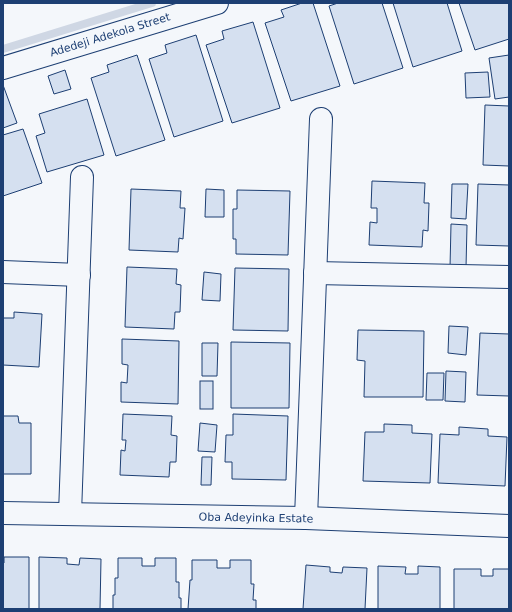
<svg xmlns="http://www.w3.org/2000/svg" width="512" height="612" viewBox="0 0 512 612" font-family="'DejaVu Sans',sans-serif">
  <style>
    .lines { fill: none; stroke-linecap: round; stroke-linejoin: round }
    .stream { stroke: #cfd7e4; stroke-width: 8 }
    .building { fill: #d5e0f0; stroke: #1d3f73 }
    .minor-casing { stroke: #1d3f73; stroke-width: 24 }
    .minor { stroke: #f4f7fb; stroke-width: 22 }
    .labels { text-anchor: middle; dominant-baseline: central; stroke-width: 3; stroke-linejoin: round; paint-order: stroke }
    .street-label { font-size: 11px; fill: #1d3f73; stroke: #f4f7fb }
  </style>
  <rect width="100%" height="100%" fill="#f4f7fb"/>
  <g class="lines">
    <path class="stream" d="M 3,49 L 152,3"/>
  </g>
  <g class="building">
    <path d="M 302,3 L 313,3 L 340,86 L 291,101 L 265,23 L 284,17 L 281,10 Z"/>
    <path d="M 338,3 L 382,3 L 403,68 L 354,84 L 329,6 Z"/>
    <path d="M 393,3 L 447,3 L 462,51 L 413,67 Z"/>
    <path d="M 459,3 L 509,3 L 509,39 L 475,50 Z"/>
    <path d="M 253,22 L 280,108 L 232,123 L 206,45 L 224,39 L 222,31 Z"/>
    <path d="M 196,35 L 223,121 L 174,137 L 149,59 L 167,53 L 165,45 Z"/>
    <path d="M 137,55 L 165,140 L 116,156 L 91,78 L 109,72 L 107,65 Z"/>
    <path d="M 509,55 L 509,97 L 495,99 L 489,58 Z"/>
    <path d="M 65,70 L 71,89 L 54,94 L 48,76 Z"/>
    <path d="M 488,72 L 490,97 L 466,98 L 465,73 Z"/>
    <path d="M 3,85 L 17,123 L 3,128 Z"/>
    <path d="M 87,99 L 104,155 L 47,172 L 36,136 L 45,133 L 39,114 Z"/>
    <path d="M 485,105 L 509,106 L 509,166 L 483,165 Z"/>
    <path d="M 23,129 L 42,183 L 3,196 L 3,135 Z"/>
    <path d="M 372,181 L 425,183 L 424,203 L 429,203 L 428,231 L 423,230 L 422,247 L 369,245 L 370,222 L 377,223 L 377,208 L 371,208 Z"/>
    <path d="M 452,184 L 468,184 L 466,219 L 451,218 Z"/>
    <path d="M 478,184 L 509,185 L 509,246 L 476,245 Z"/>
    <path d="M 131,189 L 181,191 L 180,208 L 185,208 L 183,239 L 179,238 L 178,252 L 129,250 Z"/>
    <path d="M 206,189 L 224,190 L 224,217 L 205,217 Z"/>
    <path d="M 237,190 L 290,191 L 288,255 L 236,254 L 236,239 L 233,239 L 233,209 L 237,209 Z"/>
    <path d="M 451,224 L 467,225 L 466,268 L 450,268 Z"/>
    <path d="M 127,267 L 177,269 L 176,284 L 181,285 L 180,312 L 175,312 L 174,329 L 125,327 Z"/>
    <path d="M 235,268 L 289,269 L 288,331 L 233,330 Z"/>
    <path d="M 204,272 L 221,274 L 220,301 L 202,300 Z"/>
    <path d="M 14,312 L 42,314 L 39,367 L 3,365 L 3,318 L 14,318 Z"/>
    <path d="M 449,326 L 468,327 L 466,355 L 448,353 Z"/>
    <path d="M 358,330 L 424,331 L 423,397 L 364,397 L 365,361 L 357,360 Z"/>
    <path d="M 480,333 L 509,334 L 509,396 L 477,395 Z"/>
    <path d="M 122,339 L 179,341 L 178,404 L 121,402 L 121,382 L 127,383 L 128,365 L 122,364 Z"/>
    <path d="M 231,342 L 290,343 L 289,408 L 231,408 Z"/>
    <path d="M 202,343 L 218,343 L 217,376 L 202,376 Z"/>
    <path d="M 446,371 L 466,372 L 465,402 L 445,401 Z"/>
    <path d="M 427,373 L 444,373 L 443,400 L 426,400 Z"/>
    <rect x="200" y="381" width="13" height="28"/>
    <path d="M 123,414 L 172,416 L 171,435 L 177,436 L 176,462 L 170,462 L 169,477 L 120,475 L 121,450 L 125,451 L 126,440 L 122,440 Z"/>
    <path d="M 233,414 L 288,416 L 286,480 L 232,479 L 232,462 L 225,462 L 226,435 L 233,435 Z"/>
    <path d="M 3,416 L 18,416 L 19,423 L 31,423 L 31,474 L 3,474 Z"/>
    <path d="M 200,423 L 217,425 L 215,452 L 198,451 Z"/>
    <path d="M 384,424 L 412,425 L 412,433 L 432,434 L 430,483 L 363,481 L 365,432 L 384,432 Z"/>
    <path d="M 459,427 L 488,429 L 488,436 L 507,437 L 505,486 L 438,483 L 440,434 L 459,435 Z"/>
    <path d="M 202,457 L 212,457 L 211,485 L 201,485 Z"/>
    <path d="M 4,557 L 29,557 L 29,609 L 3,609 L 3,563 L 4,563 Z"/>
    <path d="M 39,557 L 67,558 L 67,564 L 79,565 L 80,558 L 101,559 L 100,609 L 39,609 Z"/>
    <path d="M 118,558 L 142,558 L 142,566 L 155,566 L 155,558 L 176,558 L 176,582 L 179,582 L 179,598 L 181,598 L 181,609 L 113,609 L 113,595 L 115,595 L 115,578 L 118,578 Z"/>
    <path d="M 192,560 L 217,560 L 217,568 L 230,568 L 230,560 L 251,560 L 251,584 L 254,584 L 253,600 L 256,600 L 256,609 L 188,609 L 190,580 L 192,580 Z"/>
    <path d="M 306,565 L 330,567 L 330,572 L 342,573 L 343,567 L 367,568 L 365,609 L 303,609 Z"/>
    <path d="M 378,566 L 406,567 L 405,574 L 418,574 L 418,566 L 440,567 L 440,609 L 378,609 Z"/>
    <path d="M 454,569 L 481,569 L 481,576 L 493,576 L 493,569 L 509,569 L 509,609 L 454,609 Z"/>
  </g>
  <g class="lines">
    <defs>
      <g id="minor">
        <path d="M 3,68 L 217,3"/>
        <path d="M 3,272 L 79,275"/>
        <path d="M 315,273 L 509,277"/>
        <path d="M 3,513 L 306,518 L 509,526"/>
        <path d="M 70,514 L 82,177"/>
        <path d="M 306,518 L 321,119"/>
      </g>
    </defs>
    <use href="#minor" class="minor-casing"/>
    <use href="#minor" class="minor"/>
  </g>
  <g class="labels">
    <g class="street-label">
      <text transform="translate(110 35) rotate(-17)">Adedeji Adekola Street</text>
      <text transform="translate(256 518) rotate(1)">Oba Adeyinka Estate</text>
    </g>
  </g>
  <rect width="512" height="612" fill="none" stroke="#1d3f73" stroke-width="8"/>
</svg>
